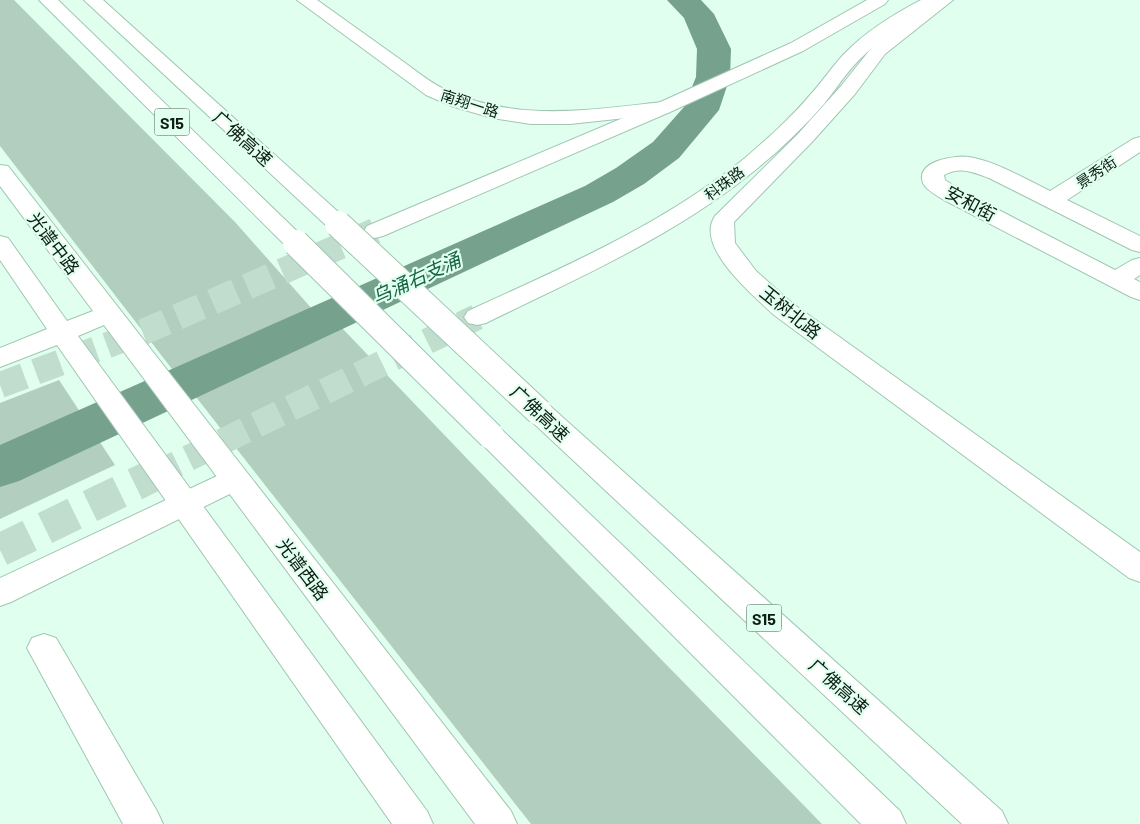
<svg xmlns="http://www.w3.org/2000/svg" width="1140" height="824" viewBox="0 0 1140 824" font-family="Barlow,'Noto Sans SC',sans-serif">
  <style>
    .green { fill: #b2cebf }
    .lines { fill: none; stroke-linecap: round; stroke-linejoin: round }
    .river { fill: #76a18c; fill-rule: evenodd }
    .major-tunnel-far1 { stroke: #c0ddce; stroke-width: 26; stroke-dasharray: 26 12; stroke-linecap: butt }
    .major-tunnel { stroke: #c0ddce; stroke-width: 33; stroke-dasharray: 33 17; stroke-linecap: butt }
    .minor-casing { stroke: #a0c6b3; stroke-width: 2 }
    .major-casing { stroke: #a0c6b3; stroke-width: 2 }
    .highway-casing { stroke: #a0c6b3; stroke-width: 2 }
    .minor { fill: #fff; fill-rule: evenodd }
    .major { fill: #fff; fill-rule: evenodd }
    .highway { fill: #fff; fill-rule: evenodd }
    .highway-bridge-casing { stroke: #a0c6b3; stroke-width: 28; stroke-linecap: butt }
    .highway-bridge { stroke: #fff; stroke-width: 26 }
    .labels { text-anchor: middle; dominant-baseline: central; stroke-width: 4.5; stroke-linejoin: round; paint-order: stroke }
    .far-street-label { font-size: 15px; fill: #0e1c15; stroke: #e0ffef }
    .shield { fill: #e0ffef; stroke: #4d6056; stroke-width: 1 }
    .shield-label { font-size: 16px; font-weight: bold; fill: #0e1c15 }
    .street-label { font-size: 18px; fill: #0e1c15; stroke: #e0ffef }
    .water-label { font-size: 19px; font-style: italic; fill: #186346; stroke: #e0ffef }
  </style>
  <rect width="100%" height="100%" fill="#e0ffef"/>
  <g class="green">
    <path d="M 0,0 L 14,0 L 235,222 L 313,310 L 175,373 L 0,146 Z"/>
    <path d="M 342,328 L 567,563 L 822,824 L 531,824 L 196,397 Z"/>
    <path d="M 59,380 L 115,465 L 0,519 L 0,403 Z"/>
  </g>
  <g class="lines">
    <path class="river" d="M 667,0 L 701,0 L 714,14 L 731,49 L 730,77 L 719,110 L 679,158 L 644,184 L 613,202 L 19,481 L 0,487 L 0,445 L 585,186 L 616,168 L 653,142 L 684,107 L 696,77 L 697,49 L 684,18 Z"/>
    <g class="major-tunnel-far1">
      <path d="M 0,385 L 143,332 L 375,231"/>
      <path d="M 154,475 L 477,317"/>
    </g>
    <path class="major-tunnel" d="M 0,550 L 156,474"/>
    <defs>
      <g id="minor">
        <path d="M 297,0 L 317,0 C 345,20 373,40 401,60 C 414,69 428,81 442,88 C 515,123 586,110 663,102 L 670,104 L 673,108 L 670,112 L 663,114 L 570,124 L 531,124 L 492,118 L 451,106 L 426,95 Z"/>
        <path d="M 933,0 L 953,0 L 885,54 L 855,94 L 812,142 L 734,222 L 735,243 L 756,271 L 792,303 L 1140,552 L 1140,582 L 1129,578 L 774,315 C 754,296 694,247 715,216 L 798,134 L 841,86 L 873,46 Z"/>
        <path d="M 1140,137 L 1140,152 L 1067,200 L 1140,236 L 1140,252 L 1132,250 L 989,178 C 973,172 960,166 944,175 L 945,180 L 960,190 L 1115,270 L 1132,260 L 1140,258 L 1140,275 L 1134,279 L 1140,282 L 1140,300 L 1131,297 L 944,200 C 938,196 926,190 923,183 C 915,161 954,155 969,157 C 998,162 1025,179 1050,191 L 1133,139 Z"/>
        <path d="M 234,468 L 244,471 L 249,479 L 244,487 L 11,602 L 0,606 L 0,578 Z"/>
        <path d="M 44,634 L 56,638 L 157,811 L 163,824 L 123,824 L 27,648 L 32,638 Z"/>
      </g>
      <g id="major">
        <path d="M 867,0 L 888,0 L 885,4 L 803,51 L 670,112 L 383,236 L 375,238 L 367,236 L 364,231 L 367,226 L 656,104 L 791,43 Z"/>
        <path d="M 921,0 L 943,0 L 940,4 C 911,18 883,36 859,60 C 846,73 836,89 824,104 C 804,127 782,148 759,167 C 677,235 580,277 486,323 L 477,325 L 468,323 L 464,317 L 468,311 C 564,267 662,225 745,158 C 768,138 791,118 810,95 C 823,81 833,65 846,52 C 868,30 894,14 921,0 Z"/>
        <path d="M 0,165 L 8,166 L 511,811 L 517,824 L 475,824 L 104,325 L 78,336 L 427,811 L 433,824 L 392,824 L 57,345 L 0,367 L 0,348 L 47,329 L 0,260 L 0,236 L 8,238 L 67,321 L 93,311 L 0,186 Z"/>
      </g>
      <g id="highway">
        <path d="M 39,0 L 58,0 L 304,238 L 308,243 L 304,248 L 296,250 L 288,248 Z"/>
        <path d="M 84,0 L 103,0 L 346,219 L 349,224 L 346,229 L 338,231 L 330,229 Z"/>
        <path d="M 539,402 L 549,405 L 1002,811 L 1008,824 L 962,824 L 529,419 L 525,412 L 529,405 Z"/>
        <path d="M 491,426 L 501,429 L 900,811 L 906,824 L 861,824 L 481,443 L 477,436 L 481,429 Z"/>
      </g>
    </defs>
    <use href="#minor" class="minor-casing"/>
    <use href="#major" class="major-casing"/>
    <use href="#highway" class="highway-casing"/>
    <use href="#minor" class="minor"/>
    <use href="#major" class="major"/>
    <use href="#highway" class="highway"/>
    <defs>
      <g id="highway-bridge">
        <path d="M 338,224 L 539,412"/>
        <path d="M 296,243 L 491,436"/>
      </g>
    </defs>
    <use href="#highway-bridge" class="highway-bridge-casing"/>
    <use href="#highway-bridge" class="highway-bridge"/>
  </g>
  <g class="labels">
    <g class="far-street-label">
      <text transform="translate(470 103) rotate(18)">南翔一路</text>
      <text transform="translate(1096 172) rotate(-33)">景秀街</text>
      <text transform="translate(724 183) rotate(-37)">科珠路</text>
    </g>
    <g class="shield">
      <rect x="154.5" y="108.5" width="35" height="27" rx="4"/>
      <rect x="746.5" y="604.5" width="35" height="27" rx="4"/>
    </g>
    <g class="shield-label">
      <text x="172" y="122">S15</text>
      <text x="764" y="618">S15</text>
    </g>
    <g class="street-label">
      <text transform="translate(243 138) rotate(42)">广佛高速</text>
      <text transform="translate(971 203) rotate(28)">安和街</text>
      <text transform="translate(54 243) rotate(53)">光谱中路</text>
      <text transform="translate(791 312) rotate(39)">玉树北路</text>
      <text transform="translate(540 413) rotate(43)">广佛高速</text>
      <text transform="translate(303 569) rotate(53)">光谱西路</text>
      <text transform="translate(839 686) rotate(42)">广佛高速</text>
    </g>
    <g class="water-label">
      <text transform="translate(416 278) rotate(-25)">乌涌右支涌</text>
    </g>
  </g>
</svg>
